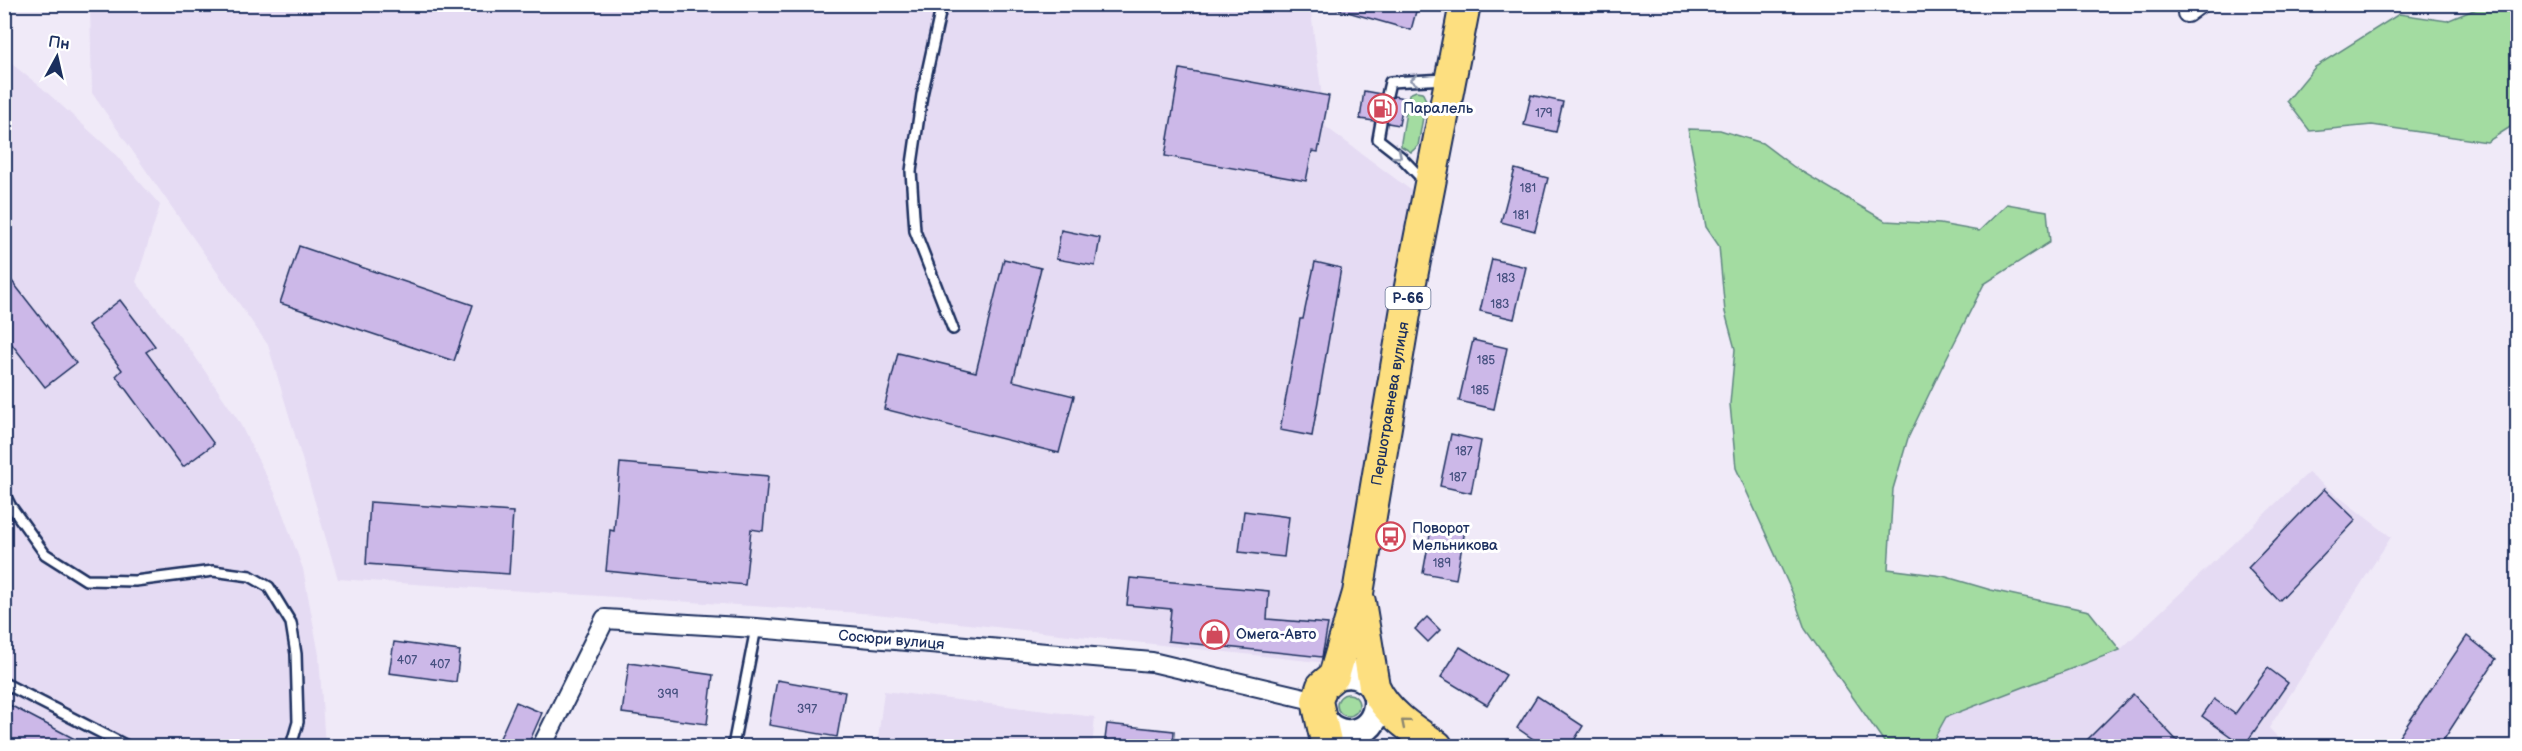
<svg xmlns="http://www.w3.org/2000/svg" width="2522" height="751" viewBox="0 0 2522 751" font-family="'Balsamiq Sans',sans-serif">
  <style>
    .built { fill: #e5dbf3 }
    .green { fill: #a3dca1; stroke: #5f8680; stroke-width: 1.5 }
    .building { fill: #ccb8e8; stroke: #1b2f5e; stroke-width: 1.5 }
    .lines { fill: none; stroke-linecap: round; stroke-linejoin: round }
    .service-casing { stroke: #1b2f5e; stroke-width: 14 }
    .minor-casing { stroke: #1b2f5e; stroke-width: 22 }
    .secondary-casing { stroke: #1b2f5e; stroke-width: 32 }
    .primary-casing { stroke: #1b2f5e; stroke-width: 34 }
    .service { stroke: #fff; stroke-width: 9 }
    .minor { stroke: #fff; stroke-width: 18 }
    .secondary { stroke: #fff; stroke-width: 27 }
    .primary { stroke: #fddf80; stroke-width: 30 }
    .oneway { stroke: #8d97ae }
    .oneway2 { stroke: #8c876f }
    .labels { text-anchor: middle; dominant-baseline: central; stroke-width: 6; stroke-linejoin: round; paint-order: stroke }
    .number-label { font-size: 12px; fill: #475180 }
    .shield { fill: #fff; stroke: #5f6d8e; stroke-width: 1.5 }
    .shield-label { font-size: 14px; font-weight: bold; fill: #1b2f5e }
    .poi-label { font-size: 15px; fill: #1b2f5e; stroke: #fff; text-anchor: start }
    .street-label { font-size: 15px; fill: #1b2f5e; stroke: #fff }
  </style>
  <rect width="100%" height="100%" fill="#f0eaf8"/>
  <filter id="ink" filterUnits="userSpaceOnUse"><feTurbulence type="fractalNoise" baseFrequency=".0167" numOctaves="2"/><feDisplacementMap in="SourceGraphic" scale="12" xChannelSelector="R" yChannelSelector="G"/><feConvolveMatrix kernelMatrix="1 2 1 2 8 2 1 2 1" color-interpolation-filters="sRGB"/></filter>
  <g filter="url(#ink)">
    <g class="built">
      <path d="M 90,5 L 1310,5 L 1326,127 L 1416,194 L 1327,663 L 876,614 L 338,579 L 268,345 L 92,93 Z"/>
      <path d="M 4,58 L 41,87 L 114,153 L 160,205 L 136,282 L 192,352 L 238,420 L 276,495 L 303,569 L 319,655 L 325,746 L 5,746 Z"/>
      <path d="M 2308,473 L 2391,537 L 2269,728 L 2286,746 L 1930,746 L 1946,717 L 2120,650 Z"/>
      <path d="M 884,691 L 1095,717 L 1092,746 L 877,746 Z"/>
    </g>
    <g class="green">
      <path d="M 2488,4 L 2517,5 L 2518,122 L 2487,142 L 2372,125 L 2310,131 L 2287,101 L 2315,67 L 2399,14 L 2447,21 Z"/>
      <path d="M 1416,91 L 1422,92 L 1426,100 L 1418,146 L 1411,152 L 1401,146 L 1401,142 L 1409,94 Z"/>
      <path d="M 1688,129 L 1720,130 L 1762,143 L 1794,167 L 1885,221 L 1940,224 L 1979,231 L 2007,204 L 2047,211 L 2050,242 L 1984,284 L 1941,369 L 1908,438 L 1893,489 L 1888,569 L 1943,576 L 1991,590 L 2089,611 L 2120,650 L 1946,717 L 1930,746 L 1887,746 L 1805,629 L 1792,592 L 1736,468 L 1730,404 L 1735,349 L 1725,312 L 1719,246 L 1706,227 Z"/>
      <circle cx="1348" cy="705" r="11"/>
    </g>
    <g class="building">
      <path d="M 1338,4 L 1418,4 L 1411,30 L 1337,9 Z"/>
      <path d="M 1180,69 L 1329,96 L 1318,152 L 1312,151 L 1306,181 L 1165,156 Z"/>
      <path d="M 1364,91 L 1380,94 L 1382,99 L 1386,102 L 1391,100 L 1394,96 L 1404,98 L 1399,125 L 1388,123 L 1386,117 L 1382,115 L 1374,121 L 1360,119 Z"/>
      <path d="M 1531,95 L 1563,102 L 1556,132 L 1524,125 Z"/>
      <path d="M 1515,169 L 1548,178 L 1535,231 L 1501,222 Z"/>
      <path d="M 1061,230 L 1100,238 L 1095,266 L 1056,259 Z"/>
      <path d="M 299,246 L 473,305 L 454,361 L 280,303 Z"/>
      <path d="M 1004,259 L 1041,268 L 1013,381 L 1074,396 L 1059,453 L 884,409 L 898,353 L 976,372 Z"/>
      <path d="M 1492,259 L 1526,267 L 1514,319 L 1480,311 Z"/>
      <path d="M 1315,262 L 1341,268 L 1312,436 L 1280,430 L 1300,319 L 1303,319 Z"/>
      <path d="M 4,271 L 76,363 L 45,387 L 4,334 Z"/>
      <path d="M 120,300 L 155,346 L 146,352 L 214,444 L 183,467 L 116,376 L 122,370 L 88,325 Z"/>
      <path d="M 1473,340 L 1507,348 L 1494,409 L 1459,401 Z"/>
      <path d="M 1451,434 L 1481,441 L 1471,493 L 1440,486 Z"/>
      <path d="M 620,463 L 768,476 L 763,531 L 751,529 L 745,585 L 606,571 L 610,530 L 614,531 Z"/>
      <path d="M 2324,489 L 2356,520 L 2279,601 L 2248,568 Z"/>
      <path d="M 370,502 L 513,512 L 509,574 L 366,564 Z"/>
      <path d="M 1244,511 L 1289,517 L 1284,557 L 1239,552 Z"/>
      <path d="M 1432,524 L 1465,530 L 1456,579 L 1423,573 Z"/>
      <path d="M 1130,578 L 1269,591 L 1267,619 L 1328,624 L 1322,657 L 1168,641 L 1171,609 L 1127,605 Z"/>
      <path d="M 1427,617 L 1440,630 L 1428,642 L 1415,629 Z"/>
      <path d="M 2467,636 L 2496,659 L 2439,747 L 2392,747 Z"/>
      <path d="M 394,642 L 460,651 L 456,682 L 389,673 Z"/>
      <path d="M 1460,647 L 1506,675 L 1487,705 L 1441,677 Z"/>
      <path d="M 629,663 L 713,675 L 707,724 L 622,713 Z"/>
      <path d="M 2268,668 L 2288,683 L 2244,746 L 2202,716 L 2214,699 L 2235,714 Z"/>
      <path d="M 777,680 L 845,692 L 837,737 L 769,725 Z"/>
      <path d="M 2133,694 L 2183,747 L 2080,747 Z"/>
      <path d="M 1537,696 L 1583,726 L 1570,747 L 1545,747 L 1517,728 Z"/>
      <path d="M 4,702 L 90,747 L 4,747 Z"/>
      <path d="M 516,702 L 542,713 L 531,738 L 527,747 L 496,747 Z"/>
      <path d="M 1107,724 L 1174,731 L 1173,747 L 1104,747 Z"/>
    </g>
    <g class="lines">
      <defs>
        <g id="service">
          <path d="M 942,4 L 922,95 L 911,171 L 915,231 L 953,329"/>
          <path d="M 1387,95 L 1390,82 L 1446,79"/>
          <path d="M 1381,122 L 1378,139 L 1401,157 L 1425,182"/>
          <path d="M 4,493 L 10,505 L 45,554 L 86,580 L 135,581 L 213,571 L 250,576 L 269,587 L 291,623 L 296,654 L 298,722 L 291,746"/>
          <path d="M 4,683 L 127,746"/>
          <path d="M 733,746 L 756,628"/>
        </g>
        <g id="minor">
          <path d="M 2187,13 L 2199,4"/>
          <path id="s1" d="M 542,746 L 605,619 L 756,628 L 1152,662 L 1317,701"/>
        </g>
        <g id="secondary">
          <path d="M 1334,676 C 1351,671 1362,674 1374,686"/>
          <path d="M 1318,711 C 1334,750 1384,735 1377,694"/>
        </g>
        <g id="primary">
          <path d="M 1360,602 L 1374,686 C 1386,713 1413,730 1437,746"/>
          <path id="s2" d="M 1327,746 L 1317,701 L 1322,686 L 1334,676 L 1358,593 L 1407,302 L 1465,4"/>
        </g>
      </defs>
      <use href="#service" class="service-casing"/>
      <use href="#minor" class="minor-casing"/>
      <use href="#secondary" class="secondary-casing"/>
      <use href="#primary" class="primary-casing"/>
      <use href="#service" class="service"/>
      <use href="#minor" class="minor"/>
      <use href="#secondary" class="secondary"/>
      <use href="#primary" class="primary"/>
    </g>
    <defs><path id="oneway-chevron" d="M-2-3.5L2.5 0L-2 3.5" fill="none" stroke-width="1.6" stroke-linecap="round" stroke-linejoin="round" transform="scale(1.5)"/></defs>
    <g class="oneway">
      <use href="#oneway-chevron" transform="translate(1414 80) rotate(177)"/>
      <use href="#oneway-chevron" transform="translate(1398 155) rotate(40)"/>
    </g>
    <use class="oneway2" href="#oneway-chevron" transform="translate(1405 723) rotate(-140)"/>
  </g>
  <defs>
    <symbol id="fuel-ring" viewBox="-11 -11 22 22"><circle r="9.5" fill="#fff" stroke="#d1495b" stroke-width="1.5"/><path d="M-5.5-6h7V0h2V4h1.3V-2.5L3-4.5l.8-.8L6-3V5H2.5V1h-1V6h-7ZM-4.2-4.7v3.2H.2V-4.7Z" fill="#d1495b"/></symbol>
    <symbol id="bus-ring" viewBox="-11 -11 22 22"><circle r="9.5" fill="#fff" stroke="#d1495b" stroke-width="1.5"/><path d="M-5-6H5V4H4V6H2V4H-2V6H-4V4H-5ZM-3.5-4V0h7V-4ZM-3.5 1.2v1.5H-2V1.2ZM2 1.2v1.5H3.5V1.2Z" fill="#d1495b"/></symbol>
    <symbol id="shop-ring" viewBox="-11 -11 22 22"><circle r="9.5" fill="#fff" stroke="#d1495b" stroke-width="1.5"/><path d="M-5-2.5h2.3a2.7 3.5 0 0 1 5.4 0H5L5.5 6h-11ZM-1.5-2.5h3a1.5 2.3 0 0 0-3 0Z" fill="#d1495b"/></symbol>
  </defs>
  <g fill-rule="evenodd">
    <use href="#fuel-ring" x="1366" y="92" width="33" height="33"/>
    <use href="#bus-ring" x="1374" y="520" width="33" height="33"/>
    <use href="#shop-ring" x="1198" y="618" width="33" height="33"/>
  </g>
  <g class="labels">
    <g class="number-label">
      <text x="1544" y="113">179</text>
      <text x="1528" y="188">181</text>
      <text x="1521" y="215">181</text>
      <text x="1506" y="278">183</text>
      <text x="1500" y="304">183</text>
      <text x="1486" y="360">185</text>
      <text x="1480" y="390">185</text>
      <text x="1464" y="451">187</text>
      <text x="1458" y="477">187</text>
      <text x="1442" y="563">189</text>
      <text x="407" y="660">407</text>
      <text x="440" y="664">407</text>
      <text x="668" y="694">399</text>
      <text x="807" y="709">397</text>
    </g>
    <rect class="shield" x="1385.5" y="287" width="45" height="22" rx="4.5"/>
    <g class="shield-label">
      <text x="1408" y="298">Р-66</text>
    </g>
    <g class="poi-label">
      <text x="1403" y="108">Паралель</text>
      <text x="1412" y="528">Поворот<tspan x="1412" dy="17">Мельникова</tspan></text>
      <text x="1236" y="634">Омега-Авто</text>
    </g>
    <g class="street-label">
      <text stroke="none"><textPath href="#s2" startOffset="356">Першотравнева вулиця</textPath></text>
      <text stroke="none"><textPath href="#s1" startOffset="429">Сосюри вулиця</textPath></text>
    </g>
  </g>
  <rect width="2522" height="751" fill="none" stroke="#fff" stroke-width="24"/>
  <rect x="12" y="12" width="2498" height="727" fill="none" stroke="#1b2f5e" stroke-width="2" filter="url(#ink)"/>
  <g transform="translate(57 57) rotate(8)" stroke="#ffffff" stroke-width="4.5" paint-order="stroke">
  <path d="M0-4.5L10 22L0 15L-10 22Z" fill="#1b2f5e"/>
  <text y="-9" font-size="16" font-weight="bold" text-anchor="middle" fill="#1b2f5e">Пн</text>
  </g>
</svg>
